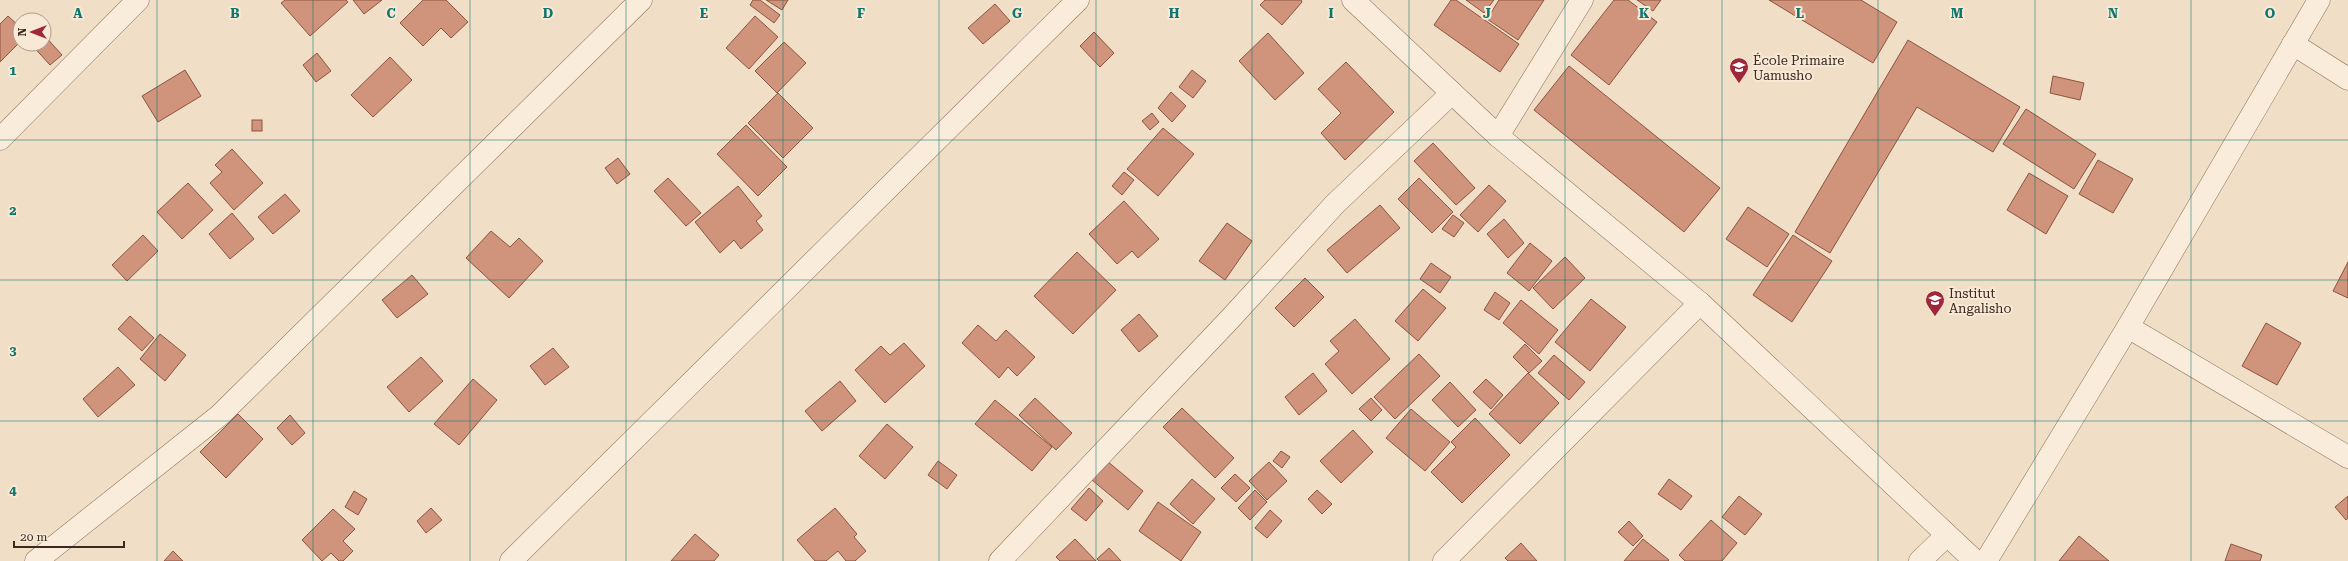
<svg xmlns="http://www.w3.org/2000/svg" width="2348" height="561" viewBox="0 0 2348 561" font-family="'Roboto Serif',serif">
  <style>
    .building { fill: #d0937b; stroke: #8d5440 }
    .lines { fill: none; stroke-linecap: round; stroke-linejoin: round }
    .minor-casing { stroke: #8d6f5b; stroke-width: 23 }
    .minor { stroke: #faecda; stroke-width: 22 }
    .grid { fill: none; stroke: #0f766e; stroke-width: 1; stroke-opacity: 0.55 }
    .labels { text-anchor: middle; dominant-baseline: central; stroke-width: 4; stroke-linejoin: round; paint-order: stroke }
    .poi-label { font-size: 13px; fill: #3c291f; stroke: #f7e9d6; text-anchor: start }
    .grid-label { font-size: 13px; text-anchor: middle; font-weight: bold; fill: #0f766e; stroke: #f7e9d6; stroke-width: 4; stroke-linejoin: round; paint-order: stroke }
  </style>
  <rect width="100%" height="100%" fill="#f0dec6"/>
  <g class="building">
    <path d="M 285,0 L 346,0 L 348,2 L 310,36 L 281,3 Z"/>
    <path d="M 353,0 L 382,0 L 364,14 Z"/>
    <path d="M 423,0 L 446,0 L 468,22 L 451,38 L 441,28 L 423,46 L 400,23 Z"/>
    <path d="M 753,0 L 760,0 L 780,15 L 774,23 L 750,5 Z"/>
    <path d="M 766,0 L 788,0 L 782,10 Z"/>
    <path d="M 1265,0 L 1301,0 L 1302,2 L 1282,25 L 1260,5 Z"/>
    <path d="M 1451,0 L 1456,0 L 1519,44 L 1500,72 L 1434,25 Z"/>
    <path d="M 1466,0 L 1494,0 L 1484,13 Z"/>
    <path d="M 1499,0 L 1544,0 L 1518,40 L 1487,19 Z"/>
    <path d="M 1614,0 L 1628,0 L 1657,22 L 1609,85 L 1571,55 Z"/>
    <path d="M 1637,0 L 1661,0 L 1653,11 Z"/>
    <path d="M 1769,0 L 1861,0 L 1897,22 L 1873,63 Z"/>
    <path d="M 995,4 L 1010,21 L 983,44 L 968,28 Z"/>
    <path d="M 8,16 L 20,27 L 20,42 L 0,62 L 0,24 Z"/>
    <path d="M 755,16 L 778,37 L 749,69 L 726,48 Z"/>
    <path d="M 1094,32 L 1114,53 L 1100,67 L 1080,46 Z"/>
    <path d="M 1268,33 L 1304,73 L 1275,100 L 1239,61 Z"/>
    <path d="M 44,35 L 62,55 L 50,65 L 31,44 L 44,44 Z"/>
    <path d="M 1908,40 L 2020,107 L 1993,152 L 1917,107 L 1830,253 L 1795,232 Z"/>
    <path d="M 784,42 L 806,63 L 777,93 L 755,71 Z"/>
    <path d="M 317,53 L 331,71 L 316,82 L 303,65 Z"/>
    <path d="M 390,57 L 412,80 L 373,117 L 351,95 Z"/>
    <path d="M 1346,62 L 1394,112 L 1345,160 L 1321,133 L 1341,113 L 1318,89 Z"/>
    <path d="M 1569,66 L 1720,188 L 1684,232 L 1534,110 Z"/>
    <path d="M 185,70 L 201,96 L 158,122 L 142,96 Z"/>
    <path d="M 1192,70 L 1206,81 L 1193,98 L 1179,87 Z"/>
    <path d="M 2053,76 L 2084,83 L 2080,100 L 2050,93 Z"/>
    <path d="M 1171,92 L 1186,106 L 1172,122 L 1158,108 Z"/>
    <path d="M 778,93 L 813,128 L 783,158 L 748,123 Z"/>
    <path d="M 2026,109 L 2096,154 L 2074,189 L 2003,144 Z"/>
    <path d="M 1152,113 L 1159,122 L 1150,130 L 1142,121 Z"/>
    <rect x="252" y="120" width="10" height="11"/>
    <path d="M 746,125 L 787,167 L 758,196 L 717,154 Z"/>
    <path d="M 1163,128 L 1194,154 L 1158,196 L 1127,169 Z"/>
    <path d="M 1433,143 L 1475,188 L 1456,205 L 1414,161 Z"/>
    <path d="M 232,149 L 263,183 L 234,210 L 210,183 L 222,172 L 215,165 Z"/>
    <path d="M 618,158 L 630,174 L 617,184 L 605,168 Z"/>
    <path d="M 2098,160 L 2133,179 L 2113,213 L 2079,194 Z"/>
    <path d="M 1124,172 L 1134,180 L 1122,195 L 1112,186 Z"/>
    <path d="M 2029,173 L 2068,196 L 2046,234 L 2007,210 Z"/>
    <path d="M 668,178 L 701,213 L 686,226 L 654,191 Z"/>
    <path d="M 1419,178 L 1453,212 L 1432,233 L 1398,199 Z"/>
    <path d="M 188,183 L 213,210 L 182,239 L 157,212 Z"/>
    <path d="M 1489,185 L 1506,201 L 1478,232 L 1460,215 Z"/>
    <path d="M 738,186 L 762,216 L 756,221 L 763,230 L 741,249 L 734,240 L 720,253 L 695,222 Z"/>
    <path d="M 285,194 L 300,211 L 273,234 L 258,217 Z"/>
    <path d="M 1124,201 L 1159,239 L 1138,258 L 1132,251 L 1117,264 L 1089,234 Z"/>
    <path d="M 1380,205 L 1400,228 L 1347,273 L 1327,250 Z"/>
    <path d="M 1748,207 L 1789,234 L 1767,267 L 1726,239 Z"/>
    <path d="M 232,213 L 254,239 L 230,259 L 209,234 Z"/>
    <path d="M 1453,215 L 1464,223 L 1454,237 L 1442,229 Z"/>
    <path d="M 1504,219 L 1524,243 L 1508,258 L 1487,234 Z"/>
    <path d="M 1227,223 L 1252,241 L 1225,280 L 1199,261 Z"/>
    <path d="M 491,231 L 510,247 L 519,238 L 543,261 L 509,298 L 466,258 Z"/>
    <path d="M 143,235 L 158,251 L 127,281 L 112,265 Z"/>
    <path d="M 1793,235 L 1832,261 L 1792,322 L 1753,295 Z"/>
    <path d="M 1530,243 L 1552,261 L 1529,291 L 1507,273 Z"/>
    <path d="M 1077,252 L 1116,290 L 1073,334 L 1034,296 Z"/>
    <path d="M 1565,257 L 1585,278 L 1553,309 L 1533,288 Z"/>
    <path d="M 2348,262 L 2348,298 L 2333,291 Z"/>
    <path d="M 1431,263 L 1451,277 L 1440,293 L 1420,279 Z"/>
    <path d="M 412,275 L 428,294 L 397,318 L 382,300 Z"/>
    <path d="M 1305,278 L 1324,297 L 1294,327 L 1275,308 Z"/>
    <path d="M 1423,289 L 1446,308 L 1418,341 L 1395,321 Z"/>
    <path d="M 1495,292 L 1510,303 L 1499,320 L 1484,310 Z"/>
    <path d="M 1591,299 L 1626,327 L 1590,371 L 1555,342 Z"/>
    <path d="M 1521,300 L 1558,330 L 1539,354 L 1503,323 Z"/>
    <path d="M 1139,314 L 1158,336 L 1139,352 L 1121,330 Z"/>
    <path d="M 130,316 L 154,338 L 142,351 L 118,329 Z"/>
    <path d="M 1355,319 L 1390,359 L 1352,394 L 1325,364 L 1339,351 L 1330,341 Z"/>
    <path d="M 2266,323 L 2301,343 L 2277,385 L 2242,366 Z"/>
    <path d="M 978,325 L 996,341 L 1006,330 L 1035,357 L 1017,376 L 1008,367 L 999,378 L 962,343 Z"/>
    <path d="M 160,334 L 186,355 L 165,381 L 140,359 Z"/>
    <path d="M 904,343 L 925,366 L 885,403 L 855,370 L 881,346 L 890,355 Z"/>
    <path d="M 1525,344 L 1542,361 L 1529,373 L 1513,357 Z"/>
    <path d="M 553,348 L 569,367 L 545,385 L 530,366 Z"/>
    <path d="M 1419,354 L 1440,376 L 1395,419 L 1374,397 Z"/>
    <path d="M 1554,355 L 1585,382 L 1569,400 L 1538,373 Z"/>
    <path d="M 421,357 L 443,381 L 409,412 L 387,387 Z"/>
    <path d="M 118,367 L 135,385 L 98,417 L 83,399 Z"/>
    <path d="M 1313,373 L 1327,391 L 1299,415 L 1285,397 Z"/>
    <path d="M 1528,373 L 1559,403 L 1520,444 L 1489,414 Z"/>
    <path d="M 473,379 L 497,400 L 459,445 L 434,424 Z"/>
    <path d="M 1486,379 L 1503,395 L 1491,409 L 1473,392 Z"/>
    <path d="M 840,381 L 856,401 L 822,431 L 805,411 Z"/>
    <path d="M 1450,382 L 1476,410 L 1458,427 L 1432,400 Z"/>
    <path d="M 1035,398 L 1072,433 L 1056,450 L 1019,415 Z"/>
    <path d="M 1371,398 L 1382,410 L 1371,421 L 1359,409 Z"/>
    <path d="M 995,400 L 1052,447 L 1032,471 L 975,424 Z"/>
    <path d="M 1182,408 L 1234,458 L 1215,478 L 1163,427 Z"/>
    <path d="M 1411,409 L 1450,442 L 1425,471 L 1386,438 Z"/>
    <path d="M 238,414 L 263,439 L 226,478 L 200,452 Z"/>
    <path d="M 290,415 L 305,433 L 292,445 L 277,428 Z"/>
    <path d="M 1475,418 L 1510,455 L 1462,503 L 1431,472 L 1456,447 L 1451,442 Z"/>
    <path d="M 887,424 L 913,447 L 885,479 L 859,456 Z"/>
    <path d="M 1353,430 L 1373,452 L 1341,483 L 1320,461 Z"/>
    <path d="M 1281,451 L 1290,457 L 1282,468 L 1273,461 Z"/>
    <path d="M 938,461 L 957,475 L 947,489 L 928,475 Z"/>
    <path d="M 1107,461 L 1143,491 L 1128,510 L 1092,480 Z"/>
    <path d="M 1269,462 L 1287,481 L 1267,500 L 1249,481 Z"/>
    <path d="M 1235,474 L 1250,488 L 1236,502 L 1221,488 Z"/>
    <path d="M 1192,479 L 1215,499 L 1193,524 L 1170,504 Z"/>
    <path d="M 1669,479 L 1692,496 L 1681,510 L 1658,494 Z"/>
    <path d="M 1089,488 L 1103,501 L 1086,521 L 1071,509 Z"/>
    <path d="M 1255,490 L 1267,502 L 1250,520 L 1238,508 Z"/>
    <path d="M 1317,490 L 1332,504 L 1322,514 L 1308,499 Z"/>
    <path d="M 354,491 L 367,499 L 358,515 L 345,507 Z"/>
    <path d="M 1739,496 L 1762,514 L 1745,535 L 1722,517 Z"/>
    <path d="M 2348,496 L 2348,518 L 2346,520 L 2335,507 Z"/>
    <path d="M 1158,502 L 1201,532 L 1181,561 L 1139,531 Z"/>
    <path d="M 431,508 L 442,520 L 426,533 L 417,521 Z"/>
    <path d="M 835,508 L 857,534 L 854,537 L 866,551 L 855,561 L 846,561 L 838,551 L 826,561 L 815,561 L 797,540 Z"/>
    <path d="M 333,509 L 355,529 L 343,541 L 353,551 L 343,561 L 339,561 L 331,553 L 322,561 L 302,540 Z"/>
    <path d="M 1270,510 L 1282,521 L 1267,538 L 1255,528 Z"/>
    <path d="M 1711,520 L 1737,543 L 1722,561 L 1685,561 L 1679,555 Z"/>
    <path d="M 1629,521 L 1643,536 L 1633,546 L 1618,532 Z"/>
    <path d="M 695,534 L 719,555 L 714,561 L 671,561 Z"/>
    <path d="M 2079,536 L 2109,561 L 2059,561 Z"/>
    <path d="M 1075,539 L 1096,561 L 1060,561 L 1056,557 Z"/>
    <path d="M 1643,539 L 1669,560 L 1668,561 L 1624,561 Z"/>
    <path d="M 1521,543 L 1537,561 L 1508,561 L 1505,558 Z"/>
    <path d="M 2231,544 L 2262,555 L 2260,561 L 2225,561 Z"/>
    <path d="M 1109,548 L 1121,561 L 1099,561 L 1097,559 Z"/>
    <path d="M 173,551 L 183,561 L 164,561 Z"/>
  </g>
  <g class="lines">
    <defs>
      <g id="minor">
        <path d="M 1353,0 L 1498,136 L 1700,303 L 1975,561"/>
        <path d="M 2293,44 L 2348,79"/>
        <path d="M 1498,136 L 1582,0"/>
        <path d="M 0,139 L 138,0"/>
        <path d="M 2128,327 L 2348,457"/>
        <path d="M 36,561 L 220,415 L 641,0"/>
        <path d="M 511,561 L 1078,0"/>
        <path d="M 1000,561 L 1230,319 L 1335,204 L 1452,93"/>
        <path d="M 1444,561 L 1700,303"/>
        <path d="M 1920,561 L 1947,535"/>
        <path d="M 1986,561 L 2128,327 L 2319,0"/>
      </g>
    </defs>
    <use href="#minor" class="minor-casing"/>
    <use href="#minor" class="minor"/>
  </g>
  <path class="grid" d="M 157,0 L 157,561M 313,0 L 313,561M 470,0 L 470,561M 626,0 L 626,561M 783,0 L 783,561M 939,0 L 939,561M 1096,0 L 1096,561M 1252,0 L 1252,561M 1409,0 L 1409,561M 1565,0 L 1565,561M 1722,0 L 1722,561M 1878,0 L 1878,561M 2035,0 L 2035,561M 2191,0 L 2191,561M 0,140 L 2348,140M 0,280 L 2348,280M 0,421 L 2348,421"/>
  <defs>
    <symbol id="school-pin" viewBox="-11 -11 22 30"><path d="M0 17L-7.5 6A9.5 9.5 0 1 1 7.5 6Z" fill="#9e2839" stroke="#f7e9d6"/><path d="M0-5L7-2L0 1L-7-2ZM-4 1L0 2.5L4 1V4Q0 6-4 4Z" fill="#fff"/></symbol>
  </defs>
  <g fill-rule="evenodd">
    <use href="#school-pin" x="1728" y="56" width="22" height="30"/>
    <use href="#school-pin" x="1924" y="289" width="22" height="30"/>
  </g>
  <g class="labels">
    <g class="poi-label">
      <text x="1753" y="60">École Primaire<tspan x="1753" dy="15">Uamusho</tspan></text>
      <text x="1949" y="293">Institut<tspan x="1949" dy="15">Angalisho</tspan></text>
    </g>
  </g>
  <g class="grid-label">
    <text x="78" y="18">A</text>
    <text x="235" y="18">B</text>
    <text x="391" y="18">C</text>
    <text x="548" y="18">D</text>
    <text x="704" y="18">E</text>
    <text x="861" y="18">F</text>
    <text x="1017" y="18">G</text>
    <text x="1174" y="18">H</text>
    <text x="1331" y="18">I</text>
    <text x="1487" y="18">J</text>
    <text x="1644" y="18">K</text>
    <text x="1800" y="18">L</text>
    <text x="1957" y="18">M</text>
    <text x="2113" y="18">N</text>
    <text x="2270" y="18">O</text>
    <text x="13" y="75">1</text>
    <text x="13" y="215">2</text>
    <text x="13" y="355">3</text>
    <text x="13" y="495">4</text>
  </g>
  <g transform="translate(32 32) rotate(270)"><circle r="19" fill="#f7e9d6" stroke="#ac9c8d"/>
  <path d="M0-3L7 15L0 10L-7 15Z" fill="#9e2839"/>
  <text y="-6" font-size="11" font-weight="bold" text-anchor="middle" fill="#3c291f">N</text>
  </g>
  <path d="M14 541v6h110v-6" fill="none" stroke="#3c291f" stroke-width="2"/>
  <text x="20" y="541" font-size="12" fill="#3c291f" stroke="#f7e9d6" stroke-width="3" paint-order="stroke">20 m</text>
</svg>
